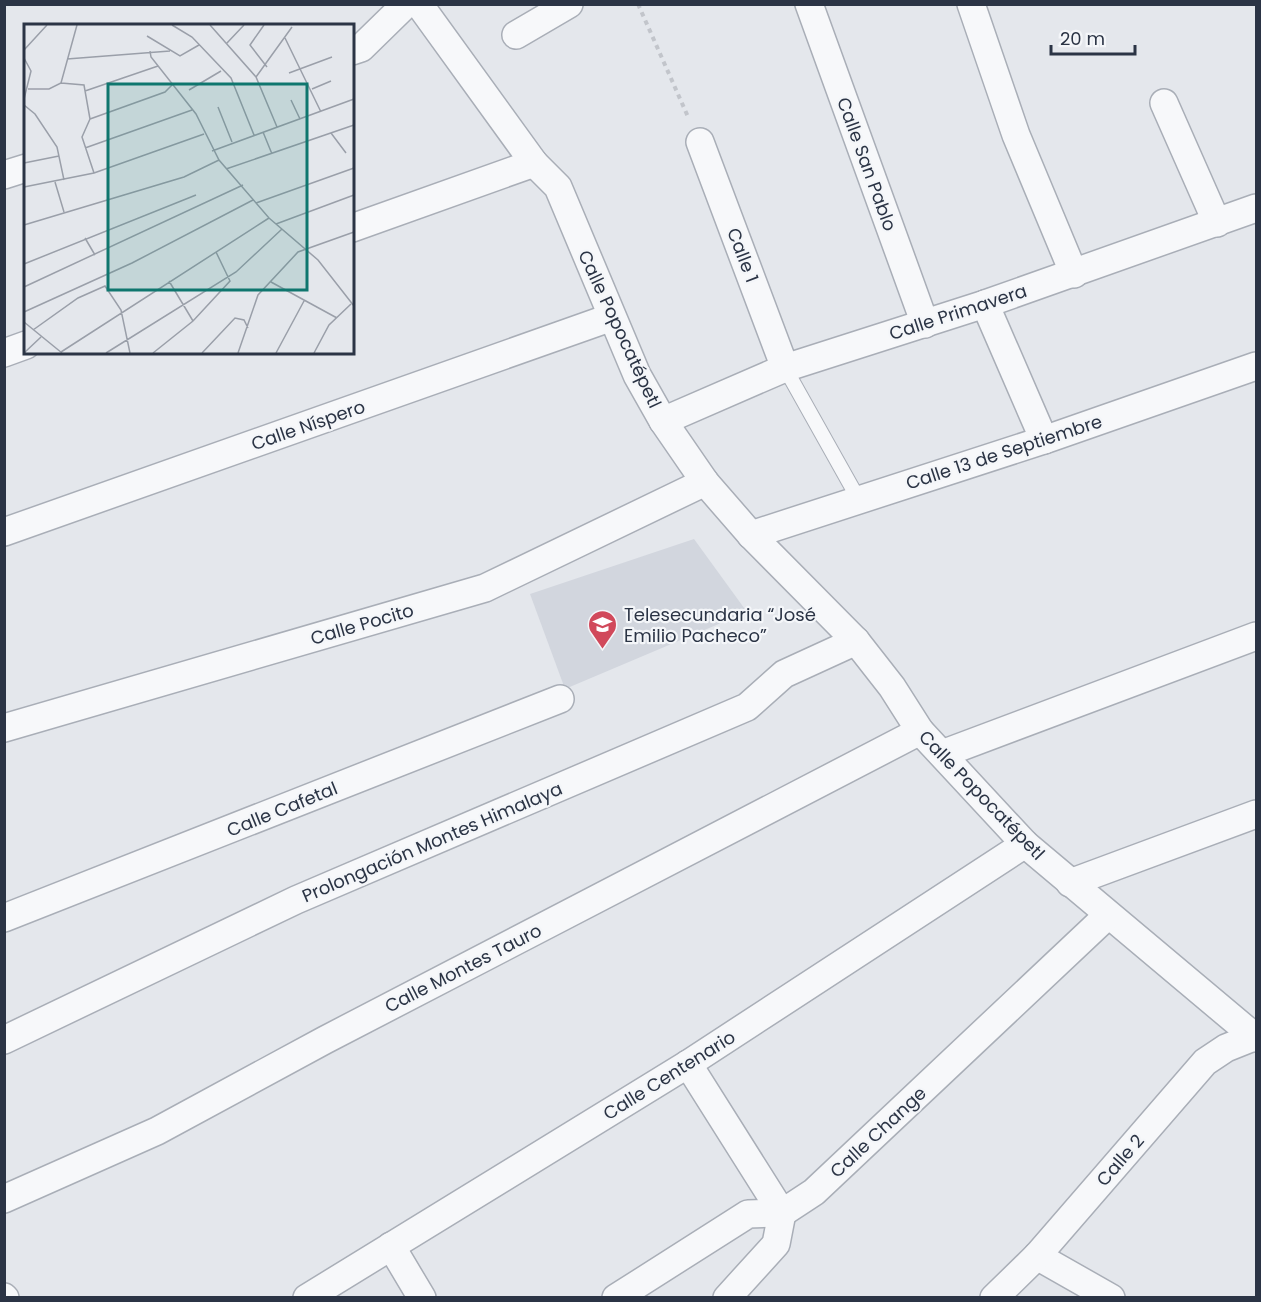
<svg xmlns="http://www.w3.org/2000/svg" width="1261" height="1302" viewBox="0 0 1261 1302" font-family="Poppins,sans-serif">
  <style>
    .built { fill: #d2d6de }
    .lines { fill: none; stroke-linecap: round; stroke-linejoin: round }
    .service-casing { stroke: #a9aeb7; stroke-width: 16 }
    .minor-casing { stroke: #a9aeb7; stroke-width: 30 }
    .path { stroke: #c2c5cb; stroke-width: 4; stroke-dasharray: 4.5 4.5; stroke-linecap: butt }
    .service { stroke: #f7f8fa; stroke-width: 14 }
    .minor { stroke: #f7f8fa; stroke-width: 27 }
    .labels { text-anchor: middle; dominant-baseline: central; stroke-width: 4.5; stroke-linejoin: round; paint-order: stroke }
    .street-label { font-size: 18px; fill: #2b3445; stroke: #f4f6f9 }
    .poi-label { font-size: 18px; fill: #2b3445; stroke: #f4f6f9; text-anchor: start }
    .inset-road { fill: none; stroke: #9a9fa9; stroke-width: 1.5 }
    .view { fill: #0f766e; fill-opacity: 0.15; stroke: #0f766e; stroke-width: 3 }
    .inset-edge { fill: none; stroke: #2b3445; stroke-width: 3 }
  </style>
  <rect width="100%" height="100%" fill="#e4e7ec"/>
  <path class="built" d="M 694,539 L 747,612 L 565,689 L 530,594 Z"/>
  <g class="lines">
    <defs>
      <path id="service" d="M 785,368 L 859,500"/>
      <g id="minor">
        <path d="M 419,4 L 534,163 L 558,187 L 637,375 L 663,421 L 705,482 L 751,535 L 856,641 L 892,687 L 920,731 L 1025,844 L 1256,1038"/>
        <path d="M 809,4 L 925,324"/>
        <path d="M 971,4 L 1016,135 L 1074,274"/>
        <path d="M 516,35 L 569,4"/>
        <path d="M 352,51 L 361,48 L 406,4"/>
        <path d="M 1164,103 L 1217,223"/>
        <path d="M 700,142 L 785,368"/>
        <path d="M 4,175 L 26,168"/>
        <path d="M 352,228 L 534,163"/>
        <path d="M 985,304 L 1044,440"/>
        <path d="M 4,353 L 26,345"/>
        <path d="M 663,421 L 785,368 L 985,304 L 1256,208"/>
        <path d="M 4,532 L 612,317"/>
        <path d="M 751,535 L 1044,440 L 1256,366"/>
        <path d="M 4,728 L 485,588 L 705,482"/>
        <path d="M 942,754 L 1256,636"/>
        <path d="M 1070,883 L 1256,814"/>
        <path d="M 4,918 L 560,699"/>
        <path d="M 4,1040 L 296,900 L 747,707 L 784,674 L 856,641"/>
        <path d="M 688,1064 L 782,1213 L 776,1244 L 727,1298"/>
        <path d="M 4,1199 L 157,1131 L 325,1040 L 920,731"/>
        <path d="M 391,1246 L 422,1298"/>
        <path d="M 1037,1256 L 1111,1298"/>
        <path d="M 4,1297 L 5,1298"/>
        <path d="M 307,1298 L 688,1064 L 1025,844"/>
        <path d="M 616,1298 L 748,1214 L 782,1213 L 814,1192 L 1108,915"/>
        <path d="M 994,1298 L 1037,1256 L 1205,1062 L 1226,1048 L 1256,1036"/>
      </g>
    </defs>
    <use href="#service" class="service-casing"/>
    <use href="#minor" class="minor-casing"/>
    <path class="path" d="M 638,4 L 689,119"/>
    <use href="#service" class="service"/>
    <use href="#minor" class="minor"/>
  </g>
  <defs>
    <symbol id="school-pin" viewBox="-11 -11 22 30"><path d="M0 17L-7.5 6A9.5 9.5 0 1 1 7.5 6Z" fill="#d1495b" stroke="#f4f6f9"/><path d="M0-5L7-2L0 1L-7-2ZM-4 1L0 2.5L4 1V4Q0 6-4 4Z" fill="#fff"/></symbol>
  </defs>
  <g fill-rule="evenodd">
    <use href="#school-pin" x="586" y="608" width="33" height="45"/>
  </g>
  <g class="labels">
    <g class="street-label">
      <text transform="translate(867 164) rotate(70)">Calle San Pablo</text>
      <text transform="translate(743 255) rotate(69)">Calle 1</text>
      <text transform="translate(958 312) rotate(-18)">Calle Primavera</text>
      <text transform="translate(620 329) rotate(65)">Calle Popocatépetl</text>
      <text transform="translate(308 425) rotate(-19)">Calle Níspero</text>
      <text transform="translate(1004 452) rotate(-18)">Calle 13 de Septiembre</text>
      <text transform="translate(362 624) rotate(-16)">Calle Pocito</text>
      <text transform="translate(982 795) rotate(46)">Calle Popocatépetl</text>
      <text transform="translate(282 809) rotate(-22)">Calle Cafetal</text>
      <text transform="translate(432 842) rotate(-23)">Prolongación Montes Himalaya</text>
      <text transform="translate(463 968) rotate(-27)">Calle Montes Tauro</text>
      <text transform="translate(669 1075) rotate(-32)">Calle Centenario</text>
      <text transform="translate(878 1132) rotate(-43)">Calle Change</text>
      <text transform="translate(1120 1160) rotate(-49)">Calle 2</text>
    </g>
    <g class="poi-label">
      <text x="624" y="614">Telesecundaria “José<tspan x="624" dy="21">Emilio Pacheco”</tspan></text>
    </g>
  </g>
  <g transform="translate(24 24)">
    <rect width="330" height="330" fill="#e4e7ec"/>
    <path class="inset-road" d="M 148,1 L 168,13 L 207,54 L 230,111M 186,1 L 232,53 L 253,103M 240,1 L 226,21 L 243,43M 123,12 L 156,32 L 175,21M 261,14 L 297,88M 203,19 L 220,1M 0,26 L 23,1M 126,27 L 127,33 L 172,90 L 195,136 L 245,194 L 294,236 L 330,282M 0,34 L 7,47 L 0,75M 43,35 L 146,27M 265,49 L 308,33M 232,53 L 268,3M 37,59 L 60,61 L 66,95 L 58,113 L 70,149M 4,65 L 25,65 L 37,59 L 53,1M 288,65 L 307,57M 165,66 L 197,47M 61,67 L 134,42M 267,76 L 276,95M 0,81 L 11,90 L 33,123 L 40,156M 194,83 L 208,118M 66,95 L 141,68 L 149,60M 239,108 L 248,130M 307,109 L 322,129M 61,124 L 168,86M 188,127 L 330,75M 0,139 L 35,132M 202,145 L 330,101M 31,158 L 40,188M 0,163 L 70,149 L 180,110M 232,179 L 330,144M 252,200 L 330,171M 0,201 L 160,153 L 195,136M 61,214 L 71,231M 0,240 L 172,171M 145,257 L 169,297M 247,258 L 313,294M 0,263 L 219,161M 0,288 L 108,239 L 229,176M 0,298 L 38,329M 9,306 L 54,274 L 81,262 L 97,286 L 106,329M 37,328 L 245,194M 0,329 L 17,313M 82,329 L 212,248 L 258,205M 129,329 L 169,297 L 206,257 L 192,228M 178,329 L 211,294 L 220,296 L 224,304M 214,329 L 234,271 L 274,228 L 330,208M 252,329 L 280,277M 290,329 L 305,301 L 327,280"/>
    <path class="view" d="M 84,60 L 283,60 L 283,266 L 84,266 Z"/>
    <rect width="330" height="330" class="inset-edge"/>
  </g>
  <rect width="1261" height="1302" fill="none" stroke="#2b3445" stroke-width="12"/>
  <path d="M1051 45v9h84v-9" fill="none" stroke="#2b3445" stroke-width="3"/>
  <text x="1060" y="45" font-size="18" fill="#2b3445" stroke="#f4f6f9" stroke-width="4.5" paint-order="stroke">20 m</text>
</svg>
